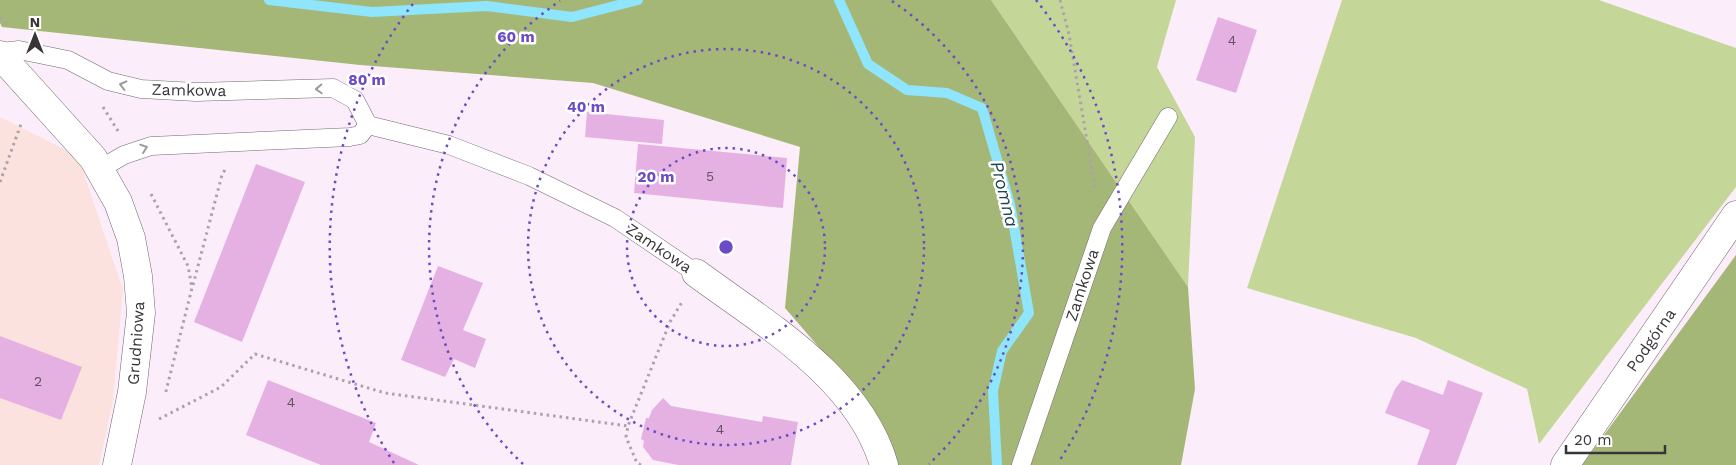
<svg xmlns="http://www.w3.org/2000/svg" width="1736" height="465" viewBox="0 0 1736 465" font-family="'Work Sans',sans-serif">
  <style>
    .education { fill: #fce2de }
    .green { fill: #c5d798 }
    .forest { fill: #a5b776 }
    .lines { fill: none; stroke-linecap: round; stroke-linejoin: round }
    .stream { stroke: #8ee5fc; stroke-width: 10 }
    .building { fill: #e5b0e2 }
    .lane-casing { stroke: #736872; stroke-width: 19 }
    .street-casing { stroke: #736872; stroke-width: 29 }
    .secondary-casing { stroke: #736872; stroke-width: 29 }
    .path { stroke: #aca2ab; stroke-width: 3; stroke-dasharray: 2.5 4; stroke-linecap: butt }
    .lane { stroke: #fff; stroke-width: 18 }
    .street { stroke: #fff; stroke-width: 28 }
    .secondary { stroke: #fff; stroke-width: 28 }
    .oneway { stroke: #9c9a9c }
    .ring { fill: none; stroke: #6c4cc5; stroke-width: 2.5; stroke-dasharray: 2.5 5 }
    .labels { text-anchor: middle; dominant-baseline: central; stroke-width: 5; stroke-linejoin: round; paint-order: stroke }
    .number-label { font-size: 14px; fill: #645363 }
    .street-label { font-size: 16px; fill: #393439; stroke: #fff }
    .water-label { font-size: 18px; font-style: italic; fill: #1c444e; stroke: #fff }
    .centre { fill: #6c4cc5; stroke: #fff; stroke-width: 2.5 }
    .ring-label { font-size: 15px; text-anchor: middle; font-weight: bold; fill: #6c4cc5; stroke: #fff; stroke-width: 5; stroke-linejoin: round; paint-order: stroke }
  </style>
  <rect width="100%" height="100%" fill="#fbeefa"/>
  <path class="education" d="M 0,117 L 78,156 L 123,290 L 113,401 L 99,465 L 0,465 Z"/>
  <g class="green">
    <path d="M 991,0 L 1176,0 L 1157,67 L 1195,137 L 1188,287 Z"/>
    <path d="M 1342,0 L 1599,0 L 1736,48 L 1736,187 L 1539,444 L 1527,389 L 1416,338 L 1247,288 Z"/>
  </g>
  <g class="forest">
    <path d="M 0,0 L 991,0 L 1188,287 L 1195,389 L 1181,465 L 894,465 L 836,367 L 785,308 L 800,147 L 593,83 L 360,65 L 2,27 L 0,23 Z"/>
    <path d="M 1736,255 L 1736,465 L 1582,465 Z"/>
  </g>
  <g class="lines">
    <g class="stream">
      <path d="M 269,0 L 372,12 L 487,6 L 572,17 L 638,0"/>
      <path d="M 839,0 L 868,64 L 907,90 L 947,93 L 982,108 L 1010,204 L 1029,313 L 1002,351 L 993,391 L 997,465"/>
    </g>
  </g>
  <g class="building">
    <path d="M 1218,17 L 1257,30 L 1236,93 L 1196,80 Z"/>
    <path d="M 587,112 L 664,120 L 662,144 L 585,137 Z"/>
    <path d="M 638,144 L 787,158 L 783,208 L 634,193 Z"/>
    <path d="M 256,164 L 305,182 L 242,342 L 194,322 Z"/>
    <path d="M 438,266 L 483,283 L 463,330 L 486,339 L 475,368 L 454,359 L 445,377 L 401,360 Z"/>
    <path d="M 0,336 L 82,367 L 61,420 L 0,398 Z"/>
    <path d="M 268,380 L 376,423 L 369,442 L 419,465 L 321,465 L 246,435 Z"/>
    <path d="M 1402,380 L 1443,395 L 1448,380 L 1483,393 L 1456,465 L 1417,465 L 1430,430 L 1385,413 L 1395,389 Z"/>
    <path d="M 663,398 L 671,406 L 762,422 L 763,416 L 798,422 L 791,465 L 678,465 L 653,460 L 643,447 L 644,441 L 641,439 L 646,418 L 649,418 L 652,410 Z"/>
  </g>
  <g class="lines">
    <defs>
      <g id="lane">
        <path d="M 0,52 L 19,50 L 68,60 L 108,81 L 141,89 L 196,92 L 333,88 L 355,100 L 368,125 L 449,145 L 529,176 L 615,218 L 696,273"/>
        <path d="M 100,169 L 124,155 L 151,146 L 350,137 L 360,135 L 368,125"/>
        <path d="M 1021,465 L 1102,228 L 1168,117"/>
      </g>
      <g id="street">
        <path d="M 696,273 C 765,324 859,378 884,465"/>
        <path d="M 1565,465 L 1736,215"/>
      </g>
      <path id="secondary" d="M 0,55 L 93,158 L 118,202 L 131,238 L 138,276 L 141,313 L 132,392 L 117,465"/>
    </defs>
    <use href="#lane" class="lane-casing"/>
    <use href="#street" class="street-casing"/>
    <use href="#secondary" class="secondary-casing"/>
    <g class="path">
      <path d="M 1060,0 L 1069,34 L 1095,188"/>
      <path d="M 0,17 L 8,25"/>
      <path d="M 103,107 L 118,131"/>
      <path d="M 0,182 L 21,124"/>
      <path d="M 151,194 L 188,266 L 192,288 L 165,395"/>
      <path d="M 193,285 L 222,175 L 226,168"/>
      <path d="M 159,419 L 221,387 L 255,354 L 385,393 L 628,426"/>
      <path d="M 641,465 L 637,463 L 626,437 L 628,426 L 670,322 L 682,302"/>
    </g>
    <use href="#lane" class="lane"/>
    <use href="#street" class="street"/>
    <use href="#secondary" class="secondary"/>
  </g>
  <defs><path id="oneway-chevron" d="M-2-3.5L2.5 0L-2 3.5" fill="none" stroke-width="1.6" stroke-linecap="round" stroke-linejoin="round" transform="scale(1.25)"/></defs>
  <g class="oneway">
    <use href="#oneway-chevron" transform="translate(123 85) rotate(-166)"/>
    <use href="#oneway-chevron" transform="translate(319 89) rotate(178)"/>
    <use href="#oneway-chevron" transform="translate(144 148) rotate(-19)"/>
  </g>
  <g class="ring">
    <circle cx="726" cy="247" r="99"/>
    <circle cx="726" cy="247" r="198"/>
    <path d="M523 464A297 297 0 0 1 560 1M892 1A297 297 0 0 1 929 464"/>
    <path d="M394 463A396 396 0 0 1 416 0M1036 0A396 396 0 0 1 1058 463"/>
  </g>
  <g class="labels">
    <g class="number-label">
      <text x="1232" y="40">4</text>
      <text x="710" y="176">5</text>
      <text x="38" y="381">2</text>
      <text x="291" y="402">4</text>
      <text x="720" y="429">4</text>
    </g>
    <g class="street-label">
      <text transform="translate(189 90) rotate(1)">Zamkowa</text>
      <text transform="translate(659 248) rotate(34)">Zamkowa</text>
      <text transform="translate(1082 285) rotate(-72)">Zamkowa</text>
      <text transform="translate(1651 340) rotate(-55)">Podgórna</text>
      <text transform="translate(136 343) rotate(-86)">Grudniowa</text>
    </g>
    <g class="water-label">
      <text transform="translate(1005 194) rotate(76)">Promna</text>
    </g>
  </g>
  <circle cx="726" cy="247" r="8" class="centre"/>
  <g class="ring-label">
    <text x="516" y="42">60 m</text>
    <text x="367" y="85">80 m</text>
    <text x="586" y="112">40 m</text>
    <text x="656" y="182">20 m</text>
  </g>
  <g transform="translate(35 35)" stroke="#ffffff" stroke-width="4" paint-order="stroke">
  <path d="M0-4L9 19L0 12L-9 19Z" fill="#393439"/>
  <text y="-8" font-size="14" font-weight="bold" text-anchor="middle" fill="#393439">N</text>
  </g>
  <path d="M1566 445v8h99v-8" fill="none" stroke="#393439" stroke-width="2.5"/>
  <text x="1574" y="445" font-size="15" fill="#393439" stroke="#ffffff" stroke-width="4" paint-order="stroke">20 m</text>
</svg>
